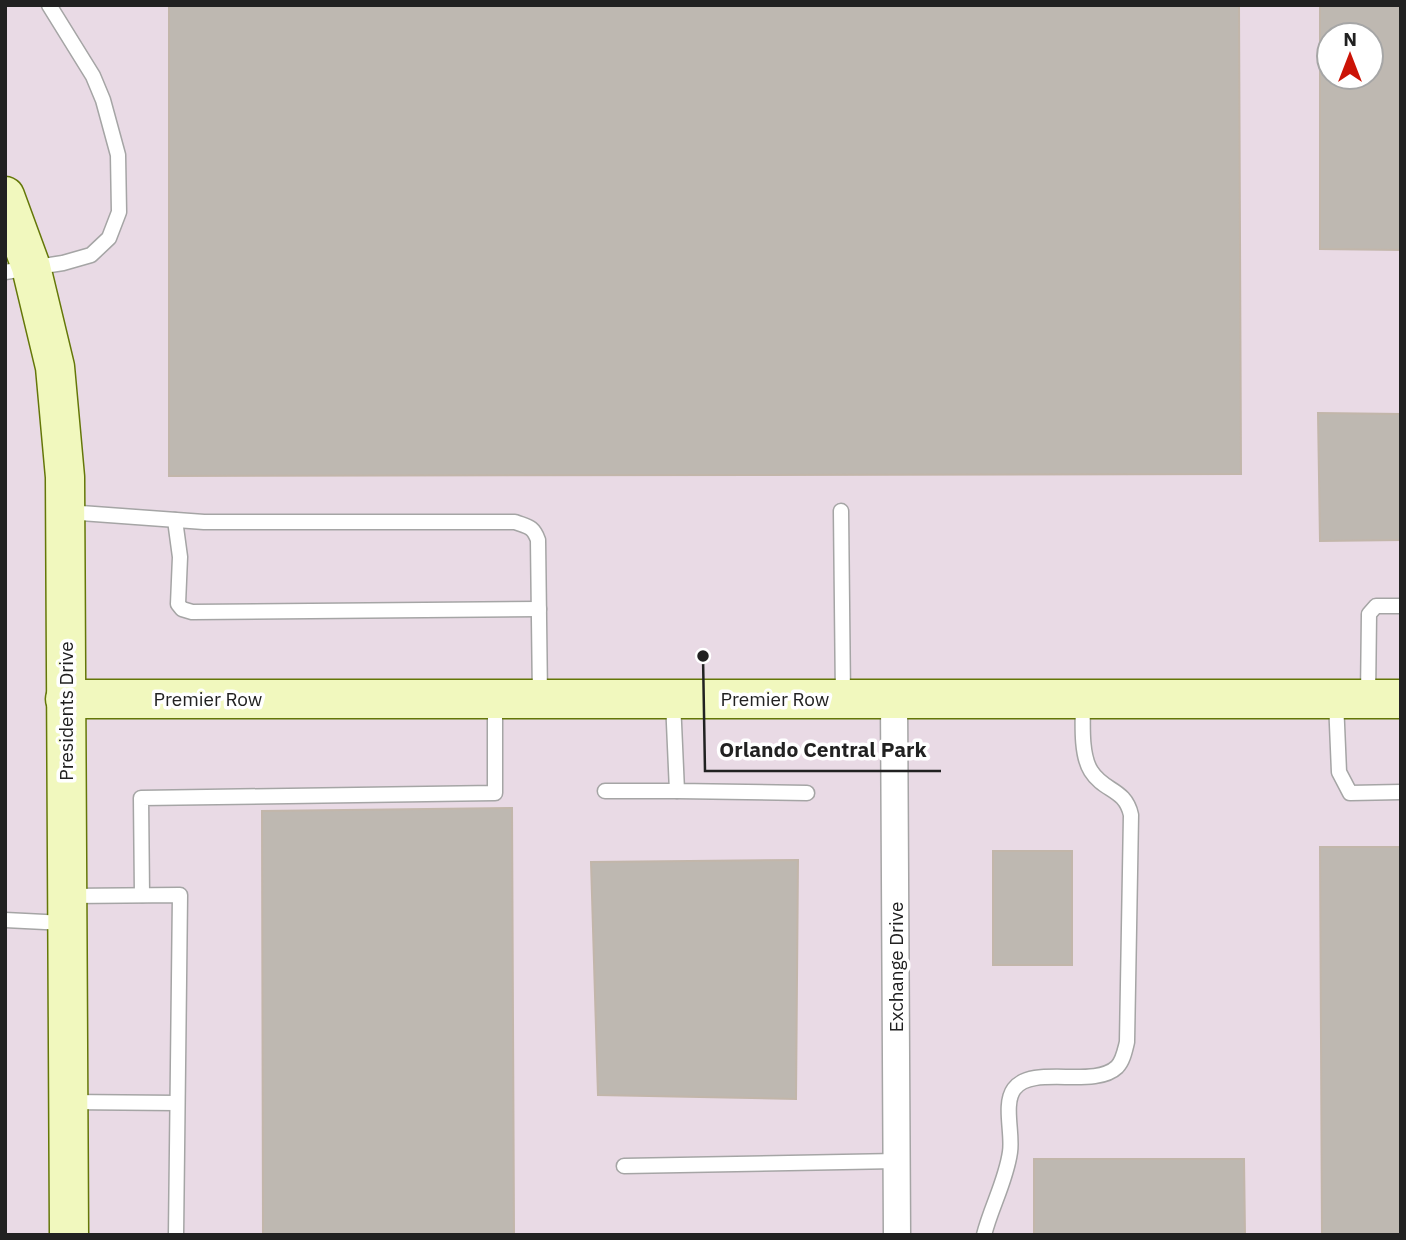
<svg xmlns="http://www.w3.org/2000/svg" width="1406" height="1240" viewBox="0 0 1406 1240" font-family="'IBM Plex Sans',sans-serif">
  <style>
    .industrial { fill: #e9dae5; fill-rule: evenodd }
    .building { fill: #beb8b1; stroke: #c2b6aa; stroke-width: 2; fill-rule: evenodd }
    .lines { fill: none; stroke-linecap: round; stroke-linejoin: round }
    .lane-casing { stroke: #a5a5a5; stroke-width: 17 }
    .street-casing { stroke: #a5a5a5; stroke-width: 29 }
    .secondary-casing { stroke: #647708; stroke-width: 41 }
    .lane { stroke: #fff; stroke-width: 14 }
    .street { stroke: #fff; stroke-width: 26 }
    .secondary { stroke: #f1f8be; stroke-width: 38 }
    .labels { text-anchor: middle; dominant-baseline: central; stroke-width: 7; stroke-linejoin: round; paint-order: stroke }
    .street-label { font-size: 19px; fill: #212121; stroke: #fff }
    .leader { fill: none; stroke: #212121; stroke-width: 2.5 }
    .callout-dot { fill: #212121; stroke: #fff; stroke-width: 2.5 }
    .callout-label { font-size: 21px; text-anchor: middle; font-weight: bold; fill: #212121; stroke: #fff; stroke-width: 7; stroke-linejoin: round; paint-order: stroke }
  </style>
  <rect width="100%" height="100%" fill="#f1eee7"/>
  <path class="industrial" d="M 5,5 L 1401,5 L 1401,1235 L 5,1235 ZM 1329,35 L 1371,35 L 1371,77 L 1329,77 Z"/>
  <g class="building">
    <path d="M 169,5 L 1239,5 L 1241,474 L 169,476 Z"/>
    <path d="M 1320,5 L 1401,5 L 1401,250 L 1320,249 ZM 1329,35 L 1371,35 L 1371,77 L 1329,77 Z"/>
    <path d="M 1318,413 L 1401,414 L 1401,540 L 1320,541 Z"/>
    <path d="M 512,808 L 514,1235 L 263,1235 L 262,811 Z"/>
    <path d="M 1320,847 L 1401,847 L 1401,1235 L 1322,1235 Z"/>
    <rect x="993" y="851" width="79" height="114"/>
    <path d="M 798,860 L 796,1099 L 598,1095 L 591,862 Z"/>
    <path d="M 1034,1159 L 1244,1159 L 1245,1235 L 1034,1235 Z"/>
  </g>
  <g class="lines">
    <defs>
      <g id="lane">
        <path d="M 5,272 L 63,263 L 91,255 L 109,238 L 119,212 L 118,155 L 103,100 L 93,76 L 49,5"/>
        <path d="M 841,511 L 843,698"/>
        <path d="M 67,512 L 204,522 L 515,522 C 528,527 533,526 538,540 L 540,698"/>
        <path d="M 175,520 L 180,557 L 178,604 L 182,609 L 192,612 L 539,609"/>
        <path d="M 1368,697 L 1369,614 L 1376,606 L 1401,606"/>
        <path d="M 673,701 L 677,791 L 807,793"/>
        <path d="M 1336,701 L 1339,772 L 1350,793 L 1401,792"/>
        <path d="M 605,791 L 677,791"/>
        <path d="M 142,895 L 141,798 L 495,793 L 495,699"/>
        <path d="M 69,896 L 180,895 L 176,1235"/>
        <path d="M 5,920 L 65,923"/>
        <path d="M 69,1102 L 177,1103"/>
        <path d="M 624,1166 L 897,1161"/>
        <path d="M 984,1235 C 991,1207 1006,1181 1010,1152 C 1013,1134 1003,1104 1014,1089 C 1032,1064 1094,1089 1117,1067 C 1123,1061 1125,1050 1127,1042 L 1131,815 C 1125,788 1104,792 1091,771 C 1080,754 1083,719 1083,699"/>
      </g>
      <path id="street" d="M 894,699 L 897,1235"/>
      <g id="secondary">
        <path d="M 5,196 L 31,267 L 55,367 L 65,477 L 69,1235"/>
        <path d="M 65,699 L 1401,699"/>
      </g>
    </defs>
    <use href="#lane" class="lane-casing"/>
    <use href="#street" class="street-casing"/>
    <use href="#secondary" class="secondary-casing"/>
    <use href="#lane" class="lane"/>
    <use href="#street" class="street"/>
    <use href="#secondary" class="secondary"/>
  </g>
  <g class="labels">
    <g class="street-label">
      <text x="208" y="699">Premier Row</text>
      <text x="775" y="699">Premier Row</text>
      <text transform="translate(66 711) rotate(-90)">Presidents Drive</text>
      <text transform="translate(896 967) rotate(-90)">Exchange Drive</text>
    </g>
  </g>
  <path class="leader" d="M703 656L705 771H941"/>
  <circle class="callout-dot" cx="703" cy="656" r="7"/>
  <g class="callout-label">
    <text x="823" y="757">Orlando Central Park</text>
  </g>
  <rect width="1406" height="1240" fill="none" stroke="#212121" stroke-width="14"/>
  <g transform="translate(1350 56)"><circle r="33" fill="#ffffff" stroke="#a6a6a6" stroke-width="2"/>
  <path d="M0-5L12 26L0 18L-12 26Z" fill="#cb1306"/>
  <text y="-10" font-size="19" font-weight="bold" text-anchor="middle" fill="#212121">N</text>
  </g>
</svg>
